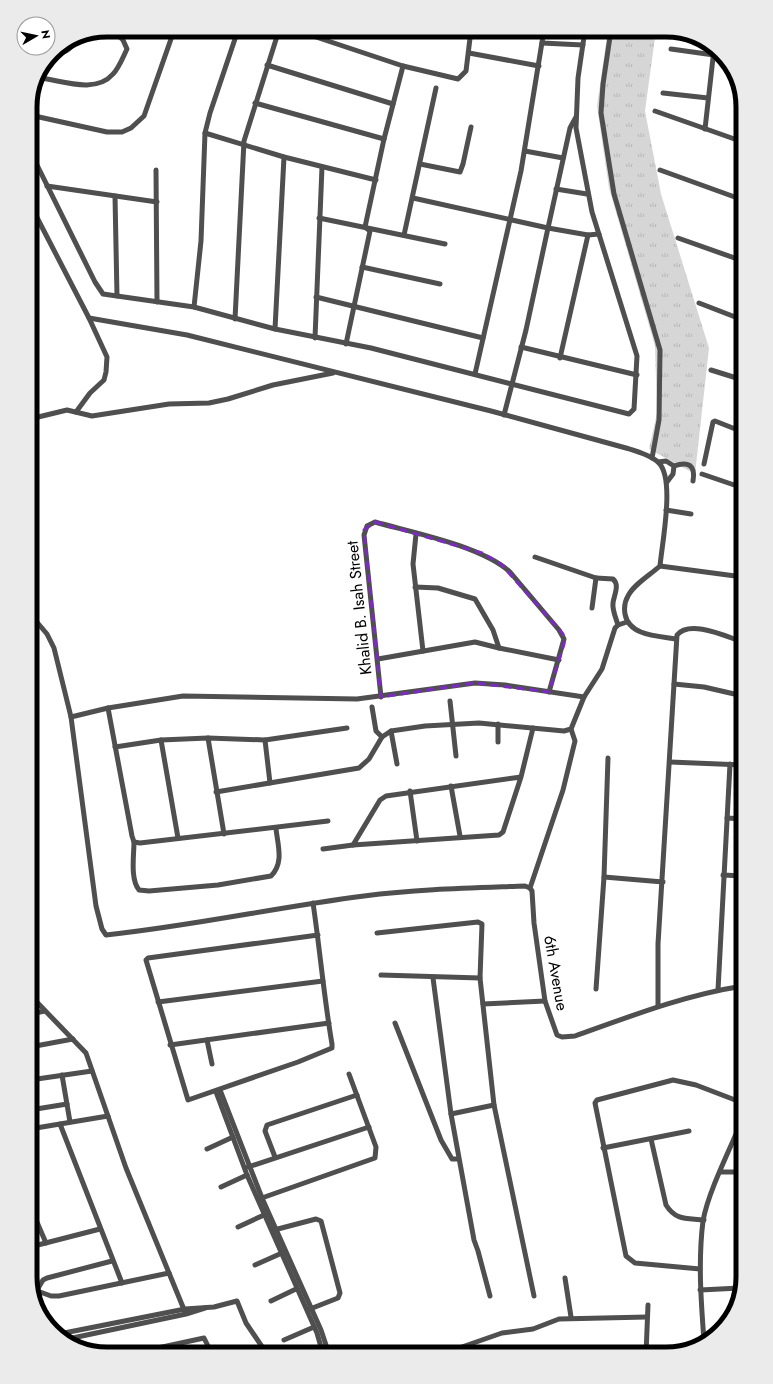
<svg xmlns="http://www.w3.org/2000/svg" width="773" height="1384" viewBox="0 0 773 1384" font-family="Jost,sans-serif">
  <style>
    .grass { fill: url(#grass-tufts) }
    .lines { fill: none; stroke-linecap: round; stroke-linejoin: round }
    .minor { stroke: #4f4f4f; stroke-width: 5 }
    .marked { fill: none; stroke: #7b2cbf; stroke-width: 3; stroke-dasharray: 8 5; stroke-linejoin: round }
    .labels { text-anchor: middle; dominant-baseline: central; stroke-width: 4; stroke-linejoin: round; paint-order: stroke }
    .street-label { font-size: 16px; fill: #000; stroke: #fff }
    .rim { fill: none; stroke: #000; stroke-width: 5 }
  </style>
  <defs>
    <pattern id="grass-tufts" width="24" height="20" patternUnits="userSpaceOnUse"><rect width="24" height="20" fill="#d6d6d6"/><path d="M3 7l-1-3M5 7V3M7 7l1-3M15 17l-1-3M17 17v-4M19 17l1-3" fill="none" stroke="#b6b6b6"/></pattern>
  </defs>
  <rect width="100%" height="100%" fill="#fff"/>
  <path class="grass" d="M 608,30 L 656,30 L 645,111 L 661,194 L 709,348 L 695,474 L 649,449 L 657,413 L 655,346 L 609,188 L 597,106 Z"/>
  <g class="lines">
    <g class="minor">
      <path d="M 295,30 L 403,66 L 458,79 L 466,71 L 471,30"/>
      <path d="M 611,30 L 603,84 L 601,113 L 614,194 L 660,350 L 659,420 L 652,458"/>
      <path d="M 75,39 L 79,39 L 88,34"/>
      <path d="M 542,43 L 583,45"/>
      <path d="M 671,49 L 714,55"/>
      <path d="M 54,52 C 65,55 70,49 76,40"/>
      <path d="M 469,53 L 539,66"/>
      <path d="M 267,65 L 393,104"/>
      <path d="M 41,78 C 63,81 96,94 113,74 C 119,68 123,57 127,49 L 123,40 L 112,30"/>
      <path d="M 663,93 L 708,98"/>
      <path d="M 255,103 L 384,139"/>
      <path d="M 655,111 L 743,142"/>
      <path d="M 30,115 L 107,132 L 122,132 L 131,128 L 144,116 L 171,39 L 172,30"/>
      <path d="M 576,117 L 570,128 L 548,228 L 588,235 L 599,234"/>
      <path d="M 705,129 L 714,49"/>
      <path d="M 205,133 L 284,157 L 376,180"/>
      <path d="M 525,151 L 563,158"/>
      <path d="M 36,163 L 95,282 L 103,294 L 194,307 L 275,329 L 371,348 L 629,414 L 634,409 L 637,356 L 592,212 L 576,128 L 578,78 L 585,30"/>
      <path d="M 420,164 L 460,172 L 463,164 L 471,127"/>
      <path d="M 156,170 L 157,302"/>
      <path d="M 660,170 L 743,200"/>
      <path d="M 47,186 L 157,202"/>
      <path d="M 556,189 L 587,194"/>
      <path d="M 115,196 L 117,296"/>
      <path d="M 413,198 L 548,228 L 526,330 L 504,415"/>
      <path d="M 30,204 L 89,318 L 187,335 L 491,411 L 626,448 C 636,451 651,455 659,463 C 675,480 662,543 660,566 C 650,575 634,584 628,596 C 625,601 624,608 625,614 C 629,636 658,636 676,639"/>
      <path d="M 319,218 L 445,244"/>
      <path d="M 404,235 L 436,88"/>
      <path d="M 678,238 L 743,261"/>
      <path d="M 362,267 L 440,284"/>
      <path d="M 316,297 L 483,338"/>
      <path d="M 699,303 L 743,320"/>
      <path d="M 194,307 L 201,241 L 205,133 L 210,113 L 238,30"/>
      <path d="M 235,319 L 244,141 L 279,30"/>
      <path d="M 275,329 L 284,157"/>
      <path d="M 315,338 L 322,167"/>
      <path d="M 346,344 L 370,231 L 365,227 L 384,139 L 403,66"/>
      <path d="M 521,347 L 637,375"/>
      <path d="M 560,358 L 588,235"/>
      <path d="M 711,370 L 743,380"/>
      <path d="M 475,374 L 521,171 L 544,30"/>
      <path d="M 76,412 L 90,393 L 104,380 L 106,372 L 107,357 L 89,318"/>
      <path d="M 30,419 L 67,410 L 92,416 L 169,404 L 209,403 L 228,399 L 273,385 L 333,373"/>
      <path d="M 658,462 L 666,461 L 674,466 L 673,474 L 667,482"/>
      <path d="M 704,464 L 713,422 L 715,421 L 743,432"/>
      <path d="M 674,466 C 688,461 696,465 693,481"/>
      <path d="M 702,474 L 743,488"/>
      <path d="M 666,510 L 691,514"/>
      <path d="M 416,534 L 413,564 L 423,651"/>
      <path d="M 535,557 L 596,578 L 613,579 C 620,585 614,595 613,603 C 612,610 616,618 618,625"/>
      <path d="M 660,566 L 743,577"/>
      <path d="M 415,587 L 438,588 L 475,599 L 493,630 L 499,648"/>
      <path d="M 592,608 L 596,578"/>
      <path d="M 30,614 L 47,634 L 54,648 L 71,717 L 96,906 L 102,929 L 106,935 C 192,926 278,907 364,896 C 418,889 471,888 525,886 L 530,888"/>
      <path d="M 378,659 L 475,642 L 499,648 L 559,660"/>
      <path d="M 674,684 L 704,687 L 743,696"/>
      <path d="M 381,697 L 364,535 L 367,526 L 375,522 C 414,533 481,546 510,572 L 559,630 L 564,639 L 549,692"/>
      <path d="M 450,701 L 456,756"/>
      <path d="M 372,707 L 376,731 L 382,737"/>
      <path d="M 108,708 L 132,836 L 134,842 L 140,843 L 328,821"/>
      <path d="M 71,717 L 108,708 L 183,696 L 357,699 L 475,683 L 505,685 L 584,697 L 602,669 L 615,628 L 618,625 L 627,622"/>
      <path d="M 498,724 L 498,742"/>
      <path d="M 571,729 L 575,741 L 563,790 L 530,888 L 532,891 L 534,923 L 545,1001 L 557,1035 L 562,1037 L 575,1036 C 631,1016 685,995 743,986"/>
      <path d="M 391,731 L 397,764"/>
      <path d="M 208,738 L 224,834"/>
      <path d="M 161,740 L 178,838"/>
      <path d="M 265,740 L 270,783"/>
      <path d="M 115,747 L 161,740 L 208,738 L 265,740 L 347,728"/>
      <path d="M 670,762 L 743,765"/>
      <path d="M 521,777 L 386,796 L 380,800 L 353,845 L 499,835 L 503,832 L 521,777 L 533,728"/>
      <path d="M 451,786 L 460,836"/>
      <path d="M 410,791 L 417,841"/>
      <path d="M 216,792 L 359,768 L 369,759 L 382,737 L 391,731 L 425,726 L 479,723 L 564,731 L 571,729 L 584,697"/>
      <path d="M 727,818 L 743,819"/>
      <path d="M 134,842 C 134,855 130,879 139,890 L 149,891 L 218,885 L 271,876 C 284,863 278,846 276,829"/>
      <path d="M 323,849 L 353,845"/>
      <path d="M 723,875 L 743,876"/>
      <path d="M 604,877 L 663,882"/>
      <path d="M 313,903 C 320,950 324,998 332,1044 L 332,1048 L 298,1062 L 188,1100 L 146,960 L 148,958 L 318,935"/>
      <path d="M 377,933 L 478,922 L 482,924 L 480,978 L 494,1105 L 534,1296"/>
      <path d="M 381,975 L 480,978"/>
      <path d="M 433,978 L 451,1114 L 474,1240 L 478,1251 L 490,1296"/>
      <path d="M 596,989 L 604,877 L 608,758"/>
      <path d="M 718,990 L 730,764"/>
      <path d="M 30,995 L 86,1053 L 126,1168 L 169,1273 L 59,1296 L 51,1296 L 32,1289"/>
      <path d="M 158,1002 L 323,981"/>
      <path d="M 483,1004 L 545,1001"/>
      <path d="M 658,1006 L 658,944 L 677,635 C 690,619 727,637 743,642"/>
      <path d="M 30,1014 L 45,1011"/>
      <path d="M 395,1023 L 441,1140 L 452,1159 L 458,1159"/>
      <path d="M 207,1040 L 212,1064"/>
      <path d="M 170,1045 L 329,1023"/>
      <path d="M 30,1047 L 73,1039"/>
      <path d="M 62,1075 L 70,1122"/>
      <path d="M 30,1080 L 92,1071"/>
      <path d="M 220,1090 L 262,1198 L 321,1330 L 329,1354"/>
      <path d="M 216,1092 L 247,1175 L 317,1333 L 323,1354"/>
      <path d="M 30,1110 L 67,1104"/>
      <path d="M 451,1114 L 494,1105"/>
      <path d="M 60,1124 L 122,1283"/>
      <path d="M 30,1129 L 108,1116"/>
      <path d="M 651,1139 L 666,1205 C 676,1221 687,1218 704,1220"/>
      <path d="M 603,1148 L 689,1131"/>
      <path d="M 207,1149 L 233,1137"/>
      <path d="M 275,1157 L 265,1131 L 267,1125 L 357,1095"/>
      <path d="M 248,1167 L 369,1127"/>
      <path d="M 721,1172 L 743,1172"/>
      <path d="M 221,1187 L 247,1175"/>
      <path d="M 259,1199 L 375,1158 L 376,1147 L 349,1074"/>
      <path d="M 30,1206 L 46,1243"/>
      <path d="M 238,1227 L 264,1215"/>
      <path d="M 274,1230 L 316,1219 L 321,1221 L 340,1293 L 338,1298 L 310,1309"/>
      <path d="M 30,1247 L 100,1229"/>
      <path d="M 255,1265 L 282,1253"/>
      <path d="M 700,1269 L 635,1263 L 626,1256 L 595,1103 L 597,1100 L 673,1080 L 696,1085 L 743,1103"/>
      <path d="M 169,1273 L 185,1312"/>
      <path d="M 565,1278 L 571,1317"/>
      <path d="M 37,1290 L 43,1280 L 47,1278 L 112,1261"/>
      <path d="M 700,1290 L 740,1288"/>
      <path d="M 271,1301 L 296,1289"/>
      <path d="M 59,1334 L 185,1309 L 214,1307 L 237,1301 L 246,1323 L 267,1354"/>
      <path d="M 63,1340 L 186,1314 L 205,1308"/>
      <path d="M 284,1340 L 314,1327"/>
      <path d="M 704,1341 C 701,1301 698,1261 703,1221 C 708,1192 731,1147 743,1118"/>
      <path d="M 130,1354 L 204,1338 L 212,1354"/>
      <path d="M 418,1354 L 459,1348 L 502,1333 L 533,1329 L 559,1319 L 647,1317"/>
      <path d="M 627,1354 L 646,1349"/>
      <path d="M 646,1354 L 648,1305"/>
    </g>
  </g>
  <path class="marked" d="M 375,522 L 482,553 L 501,564 L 563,634 L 564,644 L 549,692 L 475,683 L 381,697 L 364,530 Z"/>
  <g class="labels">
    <g class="street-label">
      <text transform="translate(359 608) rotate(-96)">Khalid B. Isah Street</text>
      <text transform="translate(556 973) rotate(80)">6th Avenue</text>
    </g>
  </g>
  <path d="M0 0H773V1384H0ZM107 37H666A70 70 0 0 1 736 107V1277A70 70 0 0 1 666 1347H107A70 70 0 0 1 37 1277V107A70 70 0 0 1 107 37Z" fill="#ebebeb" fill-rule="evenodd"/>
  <path class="rim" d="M107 37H666A70 70 0 0 1 736 107V1277A70 70 0 0 1 666 1347H107A70 70 0 0 1 37 1277V107A70 70 0 0 1 107 37Z"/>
  <g transform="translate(36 36) rotate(81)"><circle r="19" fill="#ffffff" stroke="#999999"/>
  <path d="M0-3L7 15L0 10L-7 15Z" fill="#000000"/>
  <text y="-6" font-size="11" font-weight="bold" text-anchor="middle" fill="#000000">N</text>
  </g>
</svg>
